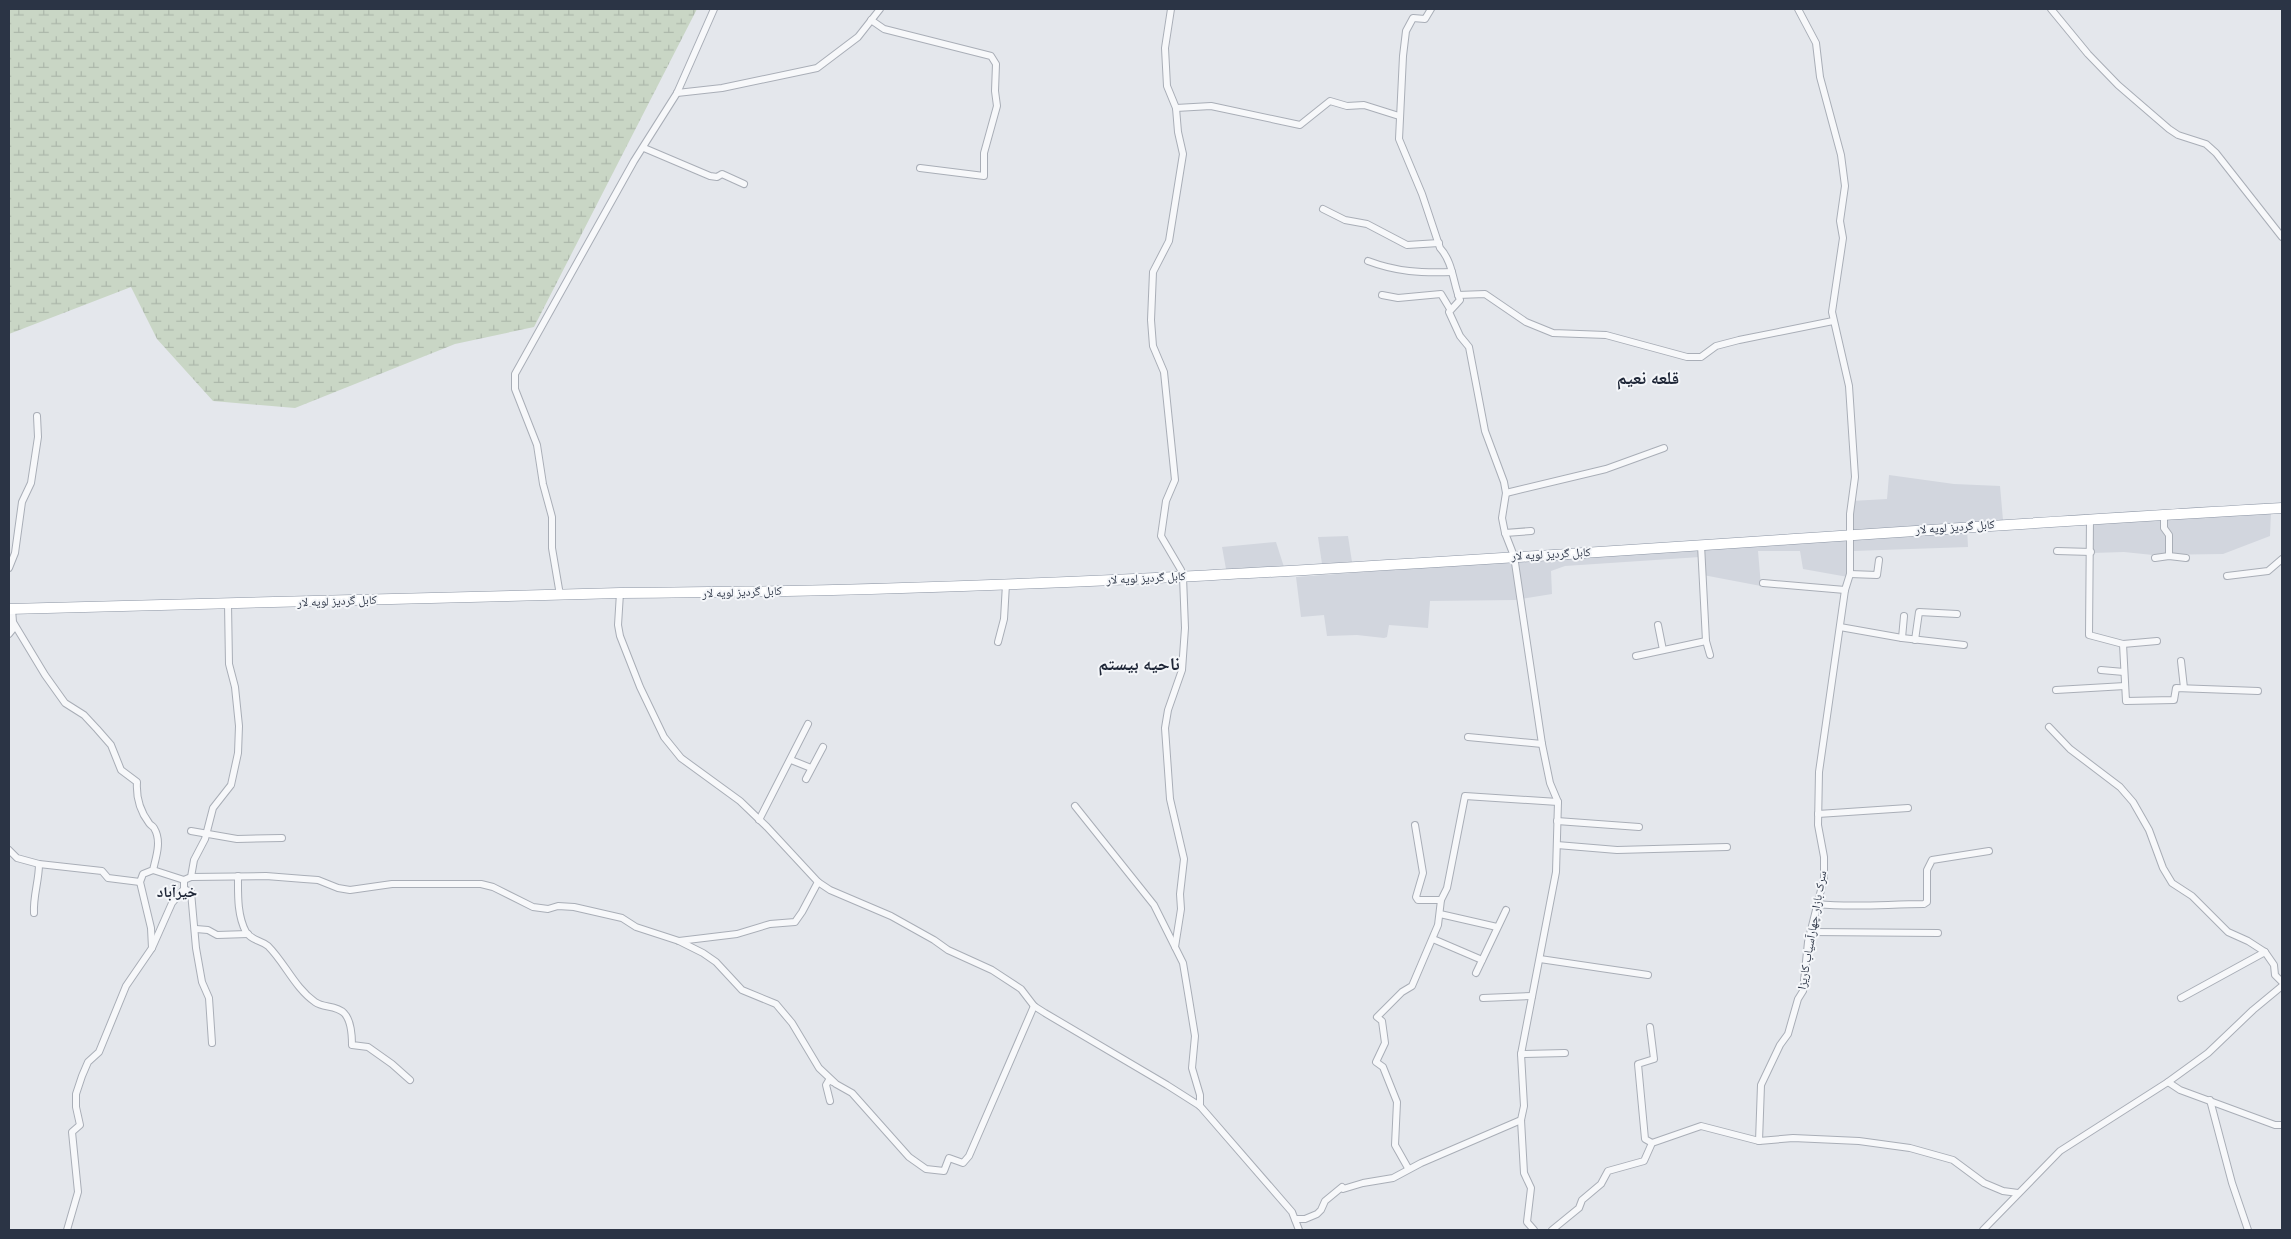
<svg xmlns="http://www.w3.org/2000/svg" width="2291" height="1239" viewBox="0 0 2291 1239" font-family="Roboto,'Noto Naskh Arabic',sans-serif">
  <style>
    .built { fill: #d2d6de }
    .wetland { fill: url(#wetland-marsh) }
    .lines { fill: none; stroke-linecap: round; stroke-linejoin: round }
    .minor-casing { stroke: #a9aeb7; stroke-width: 8 }
    .highway-casing { stroke: #8b94a3; stroke-width: 11 }
    .minor { stroke: #f7f8fa; stroke-width: 6 }
    .highway { stroke: #fff; stroke-width: 10 }
    .labels { text-anchor: middle; dominant-baseline: central; stroke-width: 4; stroke-linejoin: round; paint-order: stroke }
    .street-label { font-size: 12px; fill: #2b3445; stroke: #f4f6f9 }
    .quarter-label { font-size: 15px; font-weight: bold; fill: #1d2536; stroke: #f4f6f9 }
    .district-label { font-size: 18px; font-weight: bold; fill: #1d2536; stroke: #f4f6f9 }
  </style>
  <defs>
    <pattern id="wetland-marsh" width="20" height="14" patternUnits="userSpaceOnUse" patternTransform="scale(1.25)"><rect width="20" height="14" fill="#c9d6c5"/><path d="M1 5h8M5 5V1M11 12h8M15 12V8" fill="none" stroke="#adb8ab"/></pattern>
  </defs>
  <rect width="100%" height="100%" fill="#e4e7ec"/>
  <g class="built">
    <path d="M 1889,475 L 1954,484 L 2000,486 L 2003,520 L 1850,531 L 1851,501 L 1887,499 Z"/>
    <path d="M 2271,511 L 2270,536 L 2223,554 L 2153,555 L 2124,552 L 2092,553 L 2088,520 Z"/>
    <path d="M 1967,528 L 1968,547 L 1853,551 L 1848,577 L 1803,569 L 1800,551 L 1758,551 L 1761,586 L 1703,575 L 1700,557 L 1565,566 L 1551,571 L 1552,594 L 1515,600 L 1430,601 L 1428,628 L 1389,625 L 1387,637 L 1384,638 L 1357,635 L 1327,636 L 1324,615 L 1301,617 L 1296,577 Z"/>
    <path d="M 1348,536 L 1352,562 L 1322,564 L 1318,537 Z"/>
    <path d="M 1276,542 L 1284,567 L 1226,569 L 1222,547 Z"/>
  </g>
  <path class="wetland" d="M 9,9 L 697,9 L 534,327 L 455,344 L 295,408 L 213,401 L 157,339 L 131,287 L 9,334 Z"/>
  <g class="lines">
    <defs>
      <g id="minor">
        <path d="M 1171,9 L 1165,48 L 1167,86 L 1176,108 L 1178,132 L 1183,154 L 1169,241 L 1153,272 L 1151,320 L 1153,346 L 1164,372 L 1175,480 L 1166,501 L 1161,536 L 1181,570 L 1183,577 L 1185,628 L 1182,670 L 1168,710 L 1165,728 L 1170,799 L 1184,859 L 1180,894 L 1181,909 L 1175,947 L 1183,963 L 1188,993 L 1195,1036 L 1192,1068 L 1200,1095 L 1200,1106"/>
        <path d="M 1431,9 L 1425,19 L 1413,18 L 1406,31 L 1403,56 L 1399,139 L 1422,194 L 1440,248 C 1453,262 1453,283 1460,300 L 1449,312 L 1460,336 L 1469,347 L 1485,431 L 1504,482 L 1506,493 L 1502,518 L 1505,533 L 1514,556 L 1542,744 L 1550,783 L 1558,802 L 1556,872 L 1521,1054 L 1524,1106 L 1521,1120 L 1524,1173 L 1531,1188 L 1527,1222 L 1534,1230"/>
        <path d="M 2051,9 L 2088,54 L 2118,85 L 2169,129 L 2178,135 L 2206,144 L 2216,153 L 2282,237"/>
        <path d="M 871,20 L 884,29 L 991,56 L 996,64 L 995,91 L 997,106 L 984,153 L 984,176 L 920,168"/>
        <path d="M 677,93 L 722,88 L 817,68 L 858,37 L 880,9"/>
        <path d="M 1176,108 L 1211,106 L 1300,125 L 1330,101 L 1347,106 L 1364,105 L 1399,116"/>
        <path d="M 644,148 L 710,176 L 717,177 L 722,174 L 744,184"/>
        <path d="M 1323,209 L 1345,220 L 1367,224 L 1407,245 L 1439,243"/>
        <path d="M 1368,261 C 1397,272 1421,273 1452,272"/>
        <path d="M 1382,295 L 1398,298 L 1441,294 L 1450,309"/>
        <path d="M 1458,295 L 1485,294 L 1526,322 L 1553,333 L 1606,335 L 1687,357 L 1701,357 L 1716,346 L 1739,340 L 1833,321"/>
        <path d="M 1506,493 L 1606,469 L 1664,448"/>
        <path d="M 2164,514 L 2164,528 L 2169,535 L 2169,556"/>
        <path d="M 2090,518 L 2089,635 L 2123,644 L 2157,641"/>
        <path d="M 1505,533 L 1531,531"/>
        <path d="M 1701,545 L 1706,641 L 1710,655"/>
        <path d="M 2057,551 L 2091,552"/>
        <path d="M 2155,558 L 2169,556 L 2186,558"/>
        <path d="M 9,568 L 15,553 L 22,502 L 31,483 L 38,437 L 37,416"/>
        <path d="M 1850,574 L 1877,575 L 1879,560"/>
        <path d="M 2227,576 L 2268,571 L 2282,559"/>
        <path d="M 1763,583 L 1845,590"/>
        <path d="M 620,593 L 618,625 L 620,636 L 640,687 L 664,737 L 681,758 L 740,801 L 767,827 L 818,882 L 830,890 L 891,916 L 934,940 L 948,950 L 992,970 L 1021,989 L 1034,1006 L 1045,1013 L 1167,1085 L 1200,1106 L 1292,1212 L 1299,1230"/>
        <path d="M 560,595 L 552,548 L 552,517 L 543,484 L 537,445 L 515,389 L 515,374 L 634,161 L 677,93 L 714,9"/>
        <path d="M 12,609 L 13,622 L 45,675 L 65,703 L 84,715 L 97,729 L 111,745 L 121,770 L 137,782 C 136,797 140,811 149,823 C 150,825 153,826 154,828 C 162,841 156,857 153,870 L 143,874 L 140,882 L 151,928 L 152,948 L 126,986 L 99,1052 L 88,1062 L 82,1076 L 76,1094 L 76,1107 L 80,1125 L 72,1132 L 78,1192 L 67,1230"/>
        <path d="M 1658,625 L 1663,650"/>
        <path d="M 1840,627 L 1902,638 L 1964,645"/>
        <path d="M 9,634 L 13,629 L 13,623"/>
        <path d="M 1902,638 L 1904,616"/>
        <path d="M 1915,640 L 1919,612 L 1957,614"/>
        <path d="M 998,642 L 1004,619 L 1006,584"/>
        <path d="M 2123,644 L 2126,701 L 2174,700 L 2176,688 L 2258,691"/>
        <path d="M 1636,656 L 1706,641"/>
        <path d="M 2181,661 L 2184,688"/>
        <path d="M 2101,670 L 2124,672"/>
        <path d="M 2056,690 L 2125,686"/>
        <path d="M 2049,727 L 2070,749 L 2120,787 L 2133,802 L 2149,830 L 2163,868 L 2172,883 L 2192,896 L 2228,932 L 2248,941 L 2265,952 L 2274,965 L 2275,975 L 2282,982"/>
        <path d="M 1468,737 L 1542,744"/>
        <path d="M 791,760 L 811,768"/>
        <path d="M 806,779 L 823,747"/>
        <path d="M 1075,806 L 1154,905 L 1175,947"/>
        <path d="M 1818,814 L 1908,808"/>
        <path d="M 759,820 L 808,724"/>
        <path d="M 1557,821 L 1639,827"/>
        <path d="M 1415,825 L 1423,873 L 1416,897 L 1418,900 L 1441,900 L 1447,888 L 1465,796 L 1558,802"/>
        <path d="M 191,831 L 237,839 L 282,838"/>
        <path d="M 1557,845 L 1617,850 L 1727,847"/>
        <path d="M 9,850 L 17,858 L 39,864 L 102,871 L 108,878 L 140,882"/>
        <path d="M 153,870 L 184,880"/>
        <path d="M 238,876 C 238,894 237,915 246,932 C 252,941 261,940 268,946 C 285,963 295,988 315,1002 C 323,1008 336,1005 344,1013 C 351,1020 352,1036 352,1045 L 368,1047 L 392,1064 L 410,1080"/>
        <path d="M 191,877 L 266,876 L 304,879 L 318,880 L 338,888 L 350,890 L 392,884 L 481,884 L 493,887 L 533,907 L 548,909 L 558,906 L 574,907 L 622,918 L 636,927 L 679,941 L 703,953 L 716,962 L 742,990 L 776,1004 L 792,1023 L 819,1068 L 836,1084 L 852,1093 L 909,1157 L 926,1169 L 944,1171 L 949,1158 L 963,1163 L 969,1156 L 1034,1006"/>
        <path d="M 184,889 L 191,892 L 196,948 L 202,982 L 209,998 L 212,1043"/>
        <path d="M 1818,904 C 1853,908 1888,904 1924,904 L 1927,902 L 1927,870 L 1932,860 L 1989,851"/>
        <path d="M 34,913 C 33,896 39,881 39,864"/>
        <path d="M 1440,914 L 1497,927"/>
        <path d="M 196,929 L 208,930 L 217,935 L 248,934"/>
        <path d="M 1811,932 L 1938,933"/>
        <path d="M 1433,939 L 1482,960"/>
        <path d="M 679,941 L 737,934 L 770,924 L 795,922 L 802,912 L 818,882"/>
        <path d="M 152,948 L 172,903 L 184,889 L 184,880 L 191,877 L 194,860 L 205,839 L 213,808 L 231,785 L 238,753 L 239,726 L 235,687 L 229,664 L 228,604"/>
        <path d="M 1540,959 L 1648,975"/>
        <path d="M 1476,973 L 1506,910"/>
        <path d="M 1483,998 L 1532,996"/>
        <path d="M 2181,998 L 2265,952"/>
        <path d="M 1650,1027 L 1654,1059 L 1638,1064 L 1645,1139 L 1652,1143"/>
        <path d="M 1521,1054 L 1565,1053"/>
        <path d="M 2168,1082 L 2208,1053 L 2253,1010 L 2282,986"/>
        <path d="M 2210,1100 L 2232,1183 L 2248,1230"/>
        <path d="M 830,1101 L 826,1085 L 829,1080 L 833,1082"/>
        <path d="M 1759,1141 L 1761,1085 L 1780,1045 L 1788,1034 L 1798,999 L 1803,991 L 1808,942 L 1824,878 L 1824,857 L 1818,825 L 1819,772 L 1845,590 L 1850,574 L 1850,514 L 1855,477 L 1849,386 L 1832,312 L 1843,238 L 1840,221 L 1845,186 L 1841,155 L 1820,77 L 1816,43 L 1798,9"/>
        <path d="M 1408,1168 L 1395,1145 L 1397,1102 L 1383,1067 L 1376,1062 L 1385,1043 L 1382,1021 L 1377,1017 L 1402,992 L 1412,986 L 1438,925 L 1441,900"/>
        <path d="M 1295,1219 L 1305,1219 L 1317,1214 L 1321,1210 L 1325,1201 L 1342,1187 L 1343,1189 L 1363,1183 L 1393,1178 L 1421,1163 L 1521,1120"/>
        <path d="M 1552,1230 L 1579,1208 L 1582,1200 L 1601,1184 L 1608,1171 L 1644,1161 L 1652,1143 L 1701,1126 L 1759,1141 L 1793,1138 L 1859,1141 L 1910,1148 L 1953,1160 L 1984,1183 L 2003,1191 L 2018,1193"/>
        <path d="M 1983,1230 L 2060,1151 L 2168,1082 L 2180,1090 L 2275,1125 L 2282,1125"/>
      </g>
      <path id="highway" d="M 9,609 L 620,593 C 1175,591 1728,539 2282,508"/>
    </defs>
    <use href="#minor" class="minor-casing"/>
    <use href="#highway" class="highway-casing"/>
    <use href="#minor" class="minor"/>
    <use href="#highway" class="highway"/>
  </g>
  <g class="labels">
    <g class="street-label">
      <text transform="translate(1955 527) rotate(-4)">کابل گردیز لویه لار</text>
      <text transform="translate(1551 554) rotate(-3)">کابل گردیز لویه لار</text>
      <text transform="translate(1146 578) rotate(-3)">کابل گردیز لویه لار</text>
      <text transform="translate(742 592) rotate(-2)">کابل گردیز لویه لار</text>
      <text transform="translate(337 601) rotate(-2)">کابل گردیز لویه لار</text>
      <text transform="translate(1812 930) rotate(-80)">سرک بازار چهارآسیاب کاریزا</text>
    </g>
    <g class="quarter-label">
      <text x="177" y="892">خیرآباد</text>
    </g>
    <g class="district-label">
      <text x="1648" y="377">قلعه نعيم</text>
      <text x="1139" y="663">ناحیه بیستم</text>
    </g>
  </g>
  <rect width="2291" height="1239" fill="none" stroke="#2b3445" stroke-width="20"/>
</svg>
